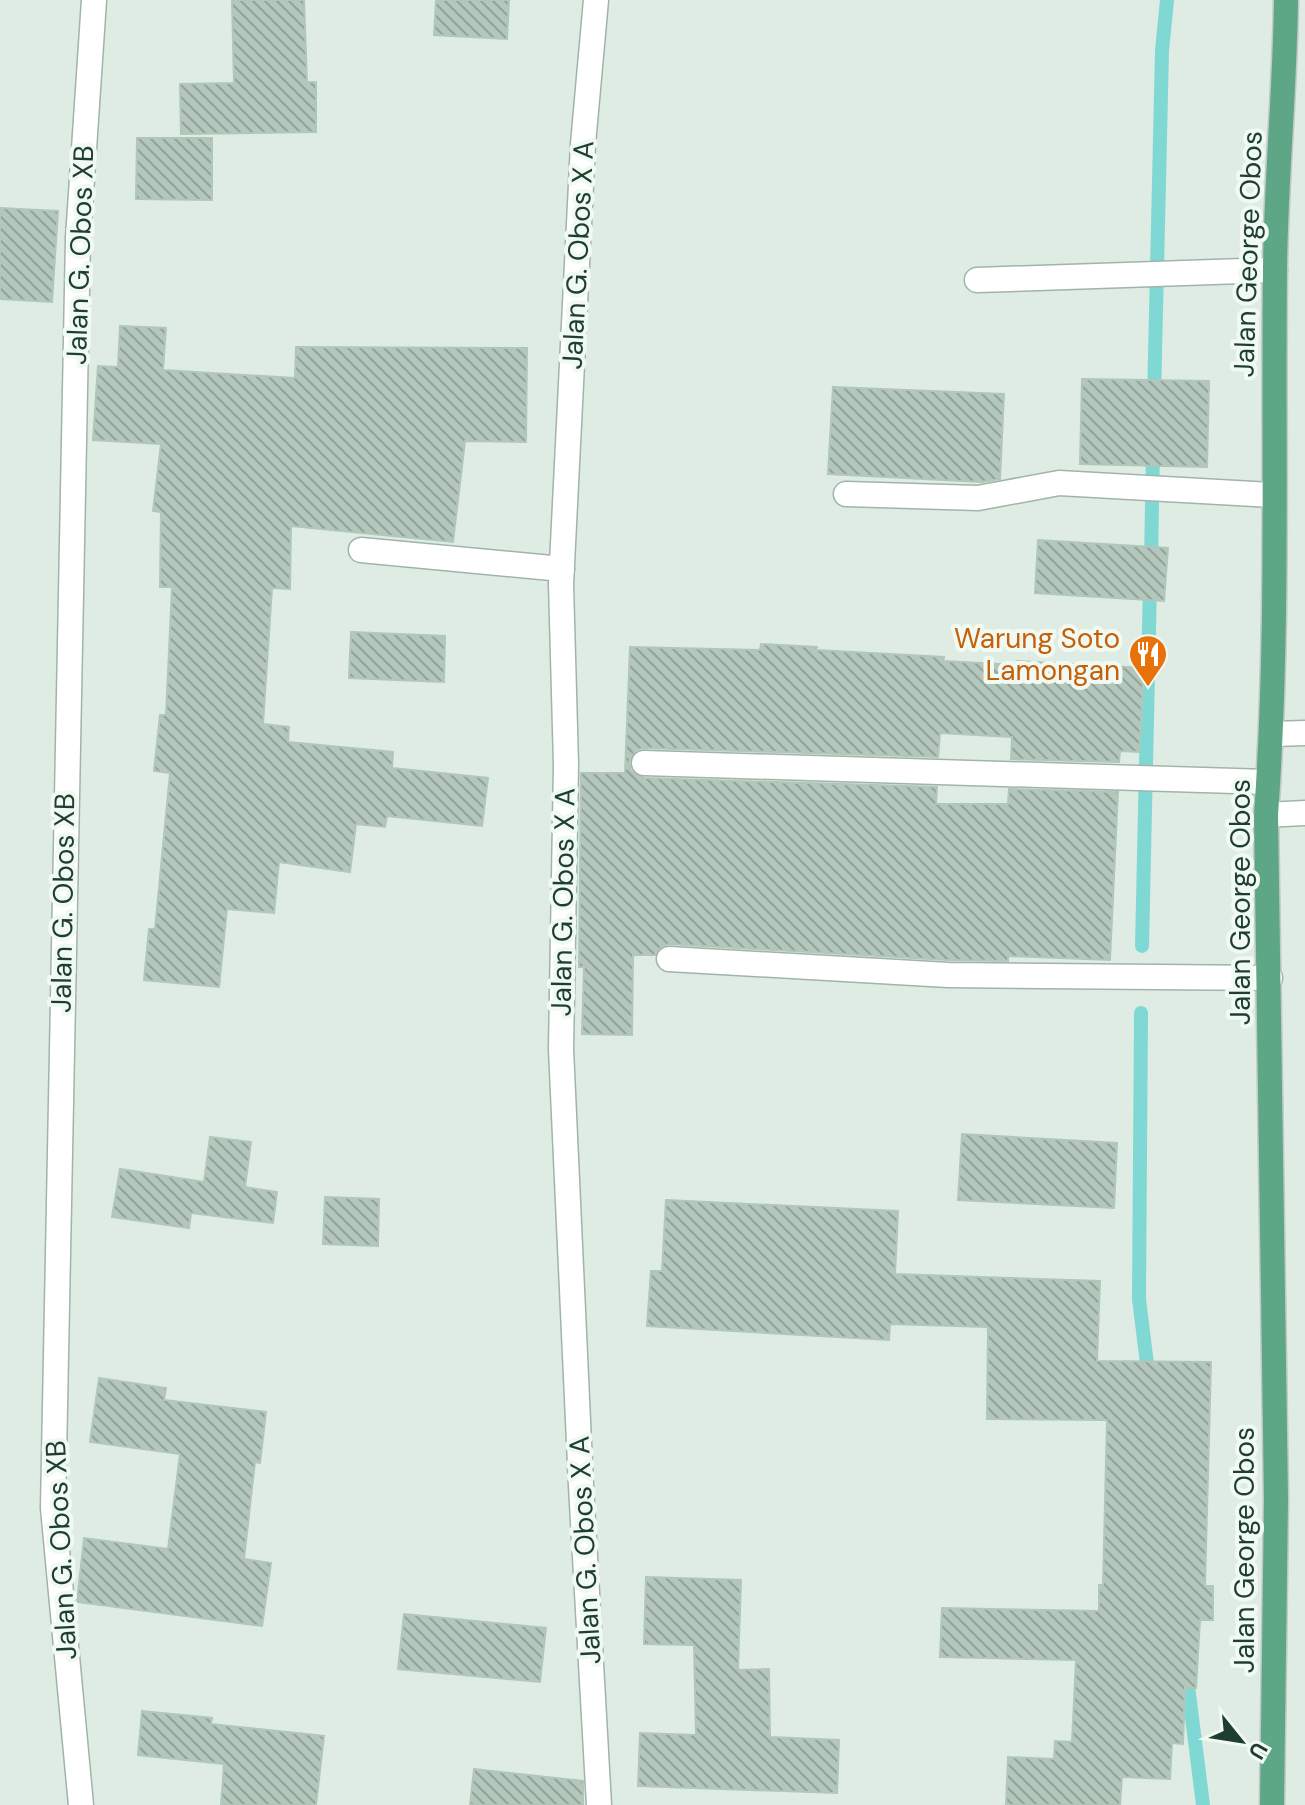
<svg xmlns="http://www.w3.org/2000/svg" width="1305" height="1805" viewBox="0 0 1305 1805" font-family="'DM Sans',sans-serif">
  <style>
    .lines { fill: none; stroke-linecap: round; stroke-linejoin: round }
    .stream { stroke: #80d8d4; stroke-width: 14 }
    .building { fill: url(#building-back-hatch); stroke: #b1c7b9; stroke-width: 2 }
    .minor-casing { stroke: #a1b4aa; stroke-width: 27 }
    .major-casing { stroke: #c0c9c5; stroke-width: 27 }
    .minor { stroke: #fff; stroke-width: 24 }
    .major { stroke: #5ea786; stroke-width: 24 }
    .labels { text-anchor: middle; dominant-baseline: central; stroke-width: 8; stroke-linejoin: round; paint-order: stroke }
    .street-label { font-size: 28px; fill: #1e3e2f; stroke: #f0f9f2 }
    .food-label { font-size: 28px; fill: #c56008; stroke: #f0f9f2; text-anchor: end }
  </style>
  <defs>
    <pattern id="building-back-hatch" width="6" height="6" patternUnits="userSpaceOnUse" patternTransform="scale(2)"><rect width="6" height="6" fill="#b4c7bc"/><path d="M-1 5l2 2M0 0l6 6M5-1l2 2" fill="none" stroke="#92a399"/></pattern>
  </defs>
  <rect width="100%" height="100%" fill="#dfece4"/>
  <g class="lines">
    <g class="stream">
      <path d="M 1154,399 L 1162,51 L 1167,0"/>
      <path d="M 1151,563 L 1153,448"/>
      <path d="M 1142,946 L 1150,584"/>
      <path d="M 1141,1013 L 1139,1299 L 1149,1380"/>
      <path d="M 1186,1670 L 1203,1805"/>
    </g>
  </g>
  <g class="building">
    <path d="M 232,0 L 304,0 L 307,82 L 316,82 L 316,132 L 181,134 L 180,84 L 234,83 Z"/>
    <path d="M 436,0 L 509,0 L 507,39 L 434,35 Z"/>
    <path d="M 137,138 L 212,138 L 212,200 L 136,199 Z"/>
    <path d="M 0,208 L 58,211 L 52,302 L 0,299 Z"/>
    <path d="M 120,326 L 166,328 L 163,370 L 295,378 L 296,347 L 527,348 L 526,442 L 465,441 L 453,542 L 291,526 L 290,589 L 272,588 L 263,724 L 289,727 L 288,742 L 393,752 L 392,768 L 488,778 L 482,826 L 387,816 L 385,827 L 356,824 L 350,872 L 279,862 L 274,913 L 227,909 L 219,987 L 144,980 L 149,929 L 155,929 L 170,773 L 154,771 L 160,715 L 166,715 L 172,587 L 160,587 L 161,512 L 153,511 L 161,444 L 93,440 L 98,366 L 118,367 Z"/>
    <path d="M 1082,379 L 1209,381 L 1207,467 L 1080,464 Z"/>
    <path d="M 833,387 L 1004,394 L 1000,479 L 982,482 L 828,474 Z"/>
    <path d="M 1038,540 L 1168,548 L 1164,601 L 1035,593 Z"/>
    <path d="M 351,632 L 445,636 L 444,682 L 349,678 Z"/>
    <path d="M 761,644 L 817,647 L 816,650 L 944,657 L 943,661 L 1017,665 L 1017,661 L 1144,668 L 1139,752 L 1120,751 L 1119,762 L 1011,759 L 1012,737 L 940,733 L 938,757 L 644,748 L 636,750 L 629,762 L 631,771 L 644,778 L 937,787 L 936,804 L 1008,804 L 1009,789 L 1118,792 L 1110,960 L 1008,956 L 1008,961 L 948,960 L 669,944 L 662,946 L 655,955 L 633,955 L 632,1035 L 582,1034 L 584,967 L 579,967 L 581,773 L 625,773 L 630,647 L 760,650 Z"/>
    <path d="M 962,1134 L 1117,1143 L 1114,1208 L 958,1200 Z"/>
    <path d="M 210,1137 L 251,1142 L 245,1187 L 277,1192 L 273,1223 L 191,1213 L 189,1228 L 112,1217 L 120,1169 L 204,1182 Z"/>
    <path d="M 325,1197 L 379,1199 L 378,1246 L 323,1244 Z"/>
    <path d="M 666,1200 L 898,1211 L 895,1274 L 1100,1281 L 1097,1361 L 1211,1362 L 1205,1586 L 1213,1586 L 1213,1620 L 1200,1620 L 1196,1688 L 1185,1688 L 1183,1744 L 1172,1743 L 1170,1779 L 1122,1777 L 1120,1805 L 1006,1805 L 1008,1757 L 1054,1759 L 1055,1741 L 1072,1742 L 1076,1660 L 940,1657 L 942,1608 L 1099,1611 L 1099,1585 L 1103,1585 L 1107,1420 L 987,1419 L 988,1327 L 890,1324 L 889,1340 L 647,1326 L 651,1271 L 662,1271 Z"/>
    <path d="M 99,1378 L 166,1388 L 164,1400 L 266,1412 L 260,1463 L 255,1462 L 244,1559 L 271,1563 L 262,1626 L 77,1602 L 84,1538 L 168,1549 L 180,1454 L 90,1442 Z"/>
    <path d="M 646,1577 L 741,1580 L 738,1670 L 769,1669 L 770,1737 L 839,1740 L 837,1793 L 638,1786 L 640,1733 L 696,1735 L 694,1645 L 644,1644 Z"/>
    <path d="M 404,1614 L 546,1628 L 540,1682 L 398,1669 Z"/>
    <path d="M 142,1711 L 212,1718 L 211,1724 L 324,1736 L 316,1805 L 221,1805 L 224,1764 L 138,1755 Z"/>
    <path d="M 474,1769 L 583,1781 L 583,1805 L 470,1805 Z"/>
  </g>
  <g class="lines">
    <defs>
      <g id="minor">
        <path d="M 596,0 L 583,144 L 561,584 L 566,765 L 561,1049 L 581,1486 L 599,1805"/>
        <path d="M 977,280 L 1275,270"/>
        <path d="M 846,494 L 978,498 L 1059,483 L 1273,495"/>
        <path d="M 361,550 L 562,569"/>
        <path d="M 1273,734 L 1305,733"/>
        <path d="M 644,763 L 1268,782"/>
        <path d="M 1266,815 L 1305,813"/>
        <path d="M 669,959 L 948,975 L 1270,978"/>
        <path d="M 81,1805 L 53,1508 L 78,238 L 94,0"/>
      </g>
      <path id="major" d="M 1272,1805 L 1276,1499 L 1266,815 C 1279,633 1273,450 1275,268 C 1276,178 1285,89 1286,0"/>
    </defs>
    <use href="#minor" class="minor-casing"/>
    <use href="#major" class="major-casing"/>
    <use href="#minor" class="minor"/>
    <use href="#major" class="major"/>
  </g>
  <defs>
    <symbol id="restaurant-pin" viewBox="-11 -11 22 30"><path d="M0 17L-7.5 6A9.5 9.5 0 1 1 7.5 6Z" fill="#e8710a" stroke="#f0f9f2"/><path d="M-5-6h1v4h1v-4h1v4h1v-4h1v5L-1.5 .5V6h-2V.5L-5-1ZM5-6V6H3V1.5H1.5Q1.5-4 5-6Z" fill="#fff"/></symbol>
  </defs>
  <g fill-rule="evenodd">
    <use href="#restaurant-pin" x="1126" y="632" width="44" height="60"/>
  </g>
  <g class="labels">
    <g class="street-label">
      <text transform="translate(1248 254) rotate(-88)">Jalan George Obos</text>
      <text transform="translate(80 255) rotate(-88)">Jalan G. Obos XB</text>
      <text transform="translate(578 255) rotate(-87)">Jalan G. Obos X A</text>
      <text transform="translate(563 902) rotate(-89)">Jalan G. Obos X A</text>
      <text transform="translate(1240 902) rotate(-90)">Jalan George Obos</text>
      <text transform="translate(63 903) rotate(-89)">Jalan G. Obos XB</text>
      <text transform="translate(61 1550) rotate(-93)">Jalan G. Obos XB</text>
      <text transform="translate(585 1550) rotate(-93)">Jalan G. Obos X A</text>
      <text transform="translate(1244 1550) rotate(-90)">Jalan George Obos</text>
    </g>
    <g class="food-label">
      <text x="1120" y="638">Warung Soto<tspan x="1120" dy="32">Lamongan</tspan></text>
    </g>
  </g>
  <g transform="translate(1241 1741) rotate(120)" stroke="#f0f9f2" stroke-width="6" paint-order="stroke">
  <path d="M0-6L14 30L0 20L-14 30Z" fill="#1e3e2f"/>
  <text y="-12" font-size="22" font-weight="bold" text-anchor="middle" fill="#1e3e2f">U</text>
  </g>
</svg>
